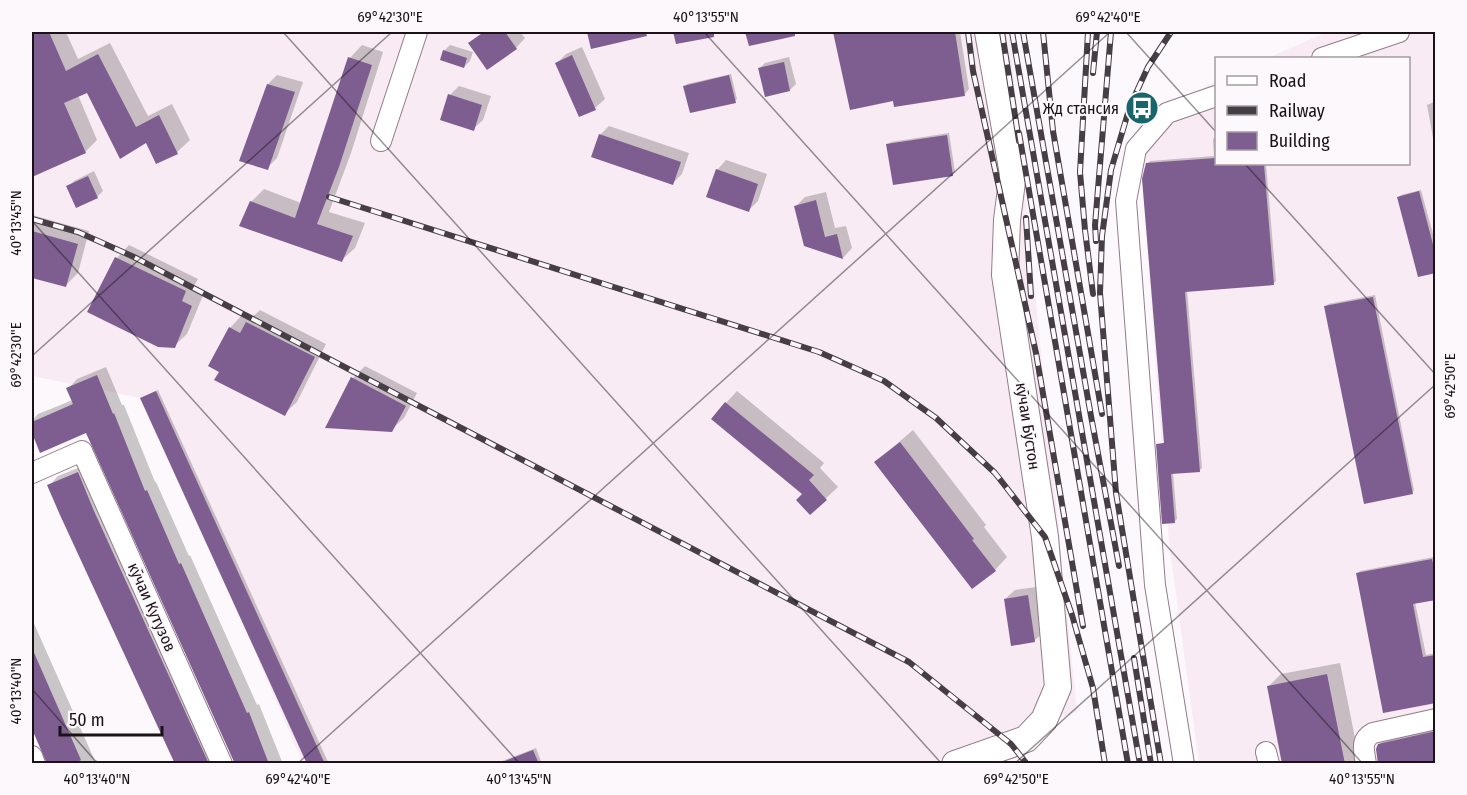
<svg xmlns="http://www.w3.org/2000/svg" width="1467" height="795" viewBox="0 0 1467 795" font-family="'Fira Sans Condensed',sans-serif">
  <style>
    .built { fill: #f8ebf3 }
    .shadow { fill: #0003 }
    .building { fill: #7e5e90 }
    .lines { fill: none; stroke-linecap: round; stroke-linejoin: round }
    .minor-casing { stroke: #937c8b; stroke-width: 22 }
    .major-casing { stroke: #937c8b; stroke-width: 28 }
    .minor { stroke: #fff; stroke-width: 20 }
    .major { stroke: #fff; stroke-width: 26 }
    .rail-casing { stroke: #463e44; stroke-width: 6 }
    .rail { stroke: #fdf8fb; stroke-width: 4; stroke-dasharray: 11; stroke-linecap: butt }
    .ticks { fill: none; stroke: #1b1218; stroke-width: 1.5; stroke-opacity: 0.45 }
    .labels { text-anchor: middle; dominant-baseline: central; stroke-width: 4.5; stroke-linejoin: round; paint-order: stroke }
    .poi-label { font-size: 16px; fill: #1b1218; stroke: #fdf8fb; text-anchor: end }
    .street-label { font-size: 16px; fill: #1b1218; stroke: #fdf8fb }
    .neatline { fill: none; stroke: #1b1218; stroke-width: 2 }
    .ticks-label { font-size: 15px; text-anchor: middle; fill: #1b1218 }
  </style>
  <rect width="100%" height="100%" fill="#fdf8fb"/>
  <g class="built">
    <path d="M 32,32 L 1009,32 L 1077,712 L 928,763 L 303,763 L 146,399 L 32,376 Z"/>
    <path d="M 1327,32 L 1435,32 L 1435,763 L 1199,763 L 1169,543 L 1138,119 L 1216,82 L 1216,164 L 1408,164 L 1408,58 L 1268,58 Z"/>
  </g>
  <g class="shadow">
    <path d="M 32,32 L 66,32 L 78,59 L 110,43 L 148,116 L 172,104 L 190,140 L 177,152 L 157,162 L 146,141 L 88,91 L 78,95 L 97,140 L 85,152 L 32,175 Z"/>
    <path d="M 483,32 L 520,32 L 525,38 L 516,48 L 470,43 Z"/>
    <path d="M 588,32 L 643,32 L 638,37 L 592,47 Z"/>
    <path d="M 674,32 L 713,32 L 709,36 L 677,43 Z"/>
    <path d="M 747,32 L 798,32 L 794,35 L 750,45 Z"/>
    <path d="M 834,32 L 960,32 L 969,89 L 964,95 L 894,99 L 851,108 Z"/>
    <path d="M 362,45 L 383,52 L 351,153 L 329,212 L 365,223 L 355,248 L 342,260 L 251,202 L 264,189 L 301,203 L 350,58 Z"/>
    <path d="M 450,45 L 473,52 L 470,61 L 464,67 L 444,51 Z"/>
    <path d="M 582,47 L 605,99 L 595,108 L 579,116 L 557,63 L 566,54 Z"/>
    <path d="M 789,57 L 796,84 L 790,90 L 759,69 L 765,63 Z"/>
    <path d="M 731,74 L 737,99 L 735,101 L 685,87 L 687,84 Z"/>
    <path d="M 277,75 L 303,82 L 277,158 L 267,168 L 268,84 Z"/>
    <path d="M 459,86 L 491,96 L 483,120 L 473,129 L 450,95 Z"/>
    <path d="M 1436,101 L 1436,154 L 1427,105 Z"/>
    <path d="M 609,126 L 689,153 L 682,174 L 673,183 L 600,135 Z"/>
    <path d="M 949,133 L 955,172 L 952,175 L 888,144 L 891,142 Z"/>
    <path d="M 1216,136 L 1216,164 L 1266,164 L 1276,281 L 1273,284 L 1187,290 L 1202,468 L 1199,471 L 1173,473 L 1177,519 L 1174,522 L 1158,445 L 1166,442 L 1147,164 L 1150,161 L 1214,156 L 1213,139 Z"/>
    <path d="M 726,160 L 767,174 L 758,201 L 749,210 L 717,170 Z"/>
    <path d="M 94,171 L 103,191 L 97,197 L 68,187 L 74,181 Z"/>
    <path d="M 1421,190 L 1436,245 L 1436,271 L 1398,198 L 1401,195 Z"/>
    <path d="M 826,192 L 835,228 L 846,226 L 852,248 L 843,258 L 806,245 L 796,206 L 805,197 Z"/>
    <path d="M 32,215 L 89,231 L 78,273 L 65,286 L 32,276 Z"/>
    <path d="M 129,245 L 198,279 L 193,288 L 204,293 L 187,334 L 174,346 L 117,258 Z"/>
    <path d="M 1375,295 L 1414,490 L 1412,493 L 1326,307 L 1328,304 Z"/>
    <path d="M 260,310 L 326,344 L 297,402 L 284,414 L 221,371 L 230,328 L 242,315 L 250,319 Z"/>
    <path d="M 365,366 L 417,393 L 404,418 L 391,430 L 353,378 Z"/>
    <path d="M 106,367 L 122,405 L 124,405 L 155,482 L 156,482 L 189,556 L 190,555 L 257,705 L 259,704 L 283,764 L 237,764 L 87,431 L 41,451 L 32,430 L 32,421 L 38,414 L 73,400 L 68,389 L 77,379 Z"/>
    <path d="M 158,390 L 329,764 L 308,764 L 145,396 Z"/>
    <path d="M 737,391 L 824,463 L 820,468 L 838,487 L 810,513 L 804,494 L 726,403 Z"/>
    <path d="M 913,430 L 986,525 L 984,527 L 1007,557 L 995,570 L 876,462 Z"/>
    <path d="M 88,464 L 222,764 L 177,764 L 49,486 L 58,476 Z"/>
    <path d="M 1434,557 L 1436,598 L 1415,602 L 1426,655 L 1436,653 L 1436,702 L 1357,574 L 1360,571 Z"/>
    <path d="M 1037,587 L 1044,632 L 1034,641 L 1005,599 L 1015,590 Z"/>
    <path d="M 32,619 L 95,761 L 97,760 L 98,764 L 50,764 L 32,723 Z"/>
    <path d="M 1340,663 L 1360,763 L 1283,764 L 1268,687 L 1281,674 Z"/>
    <path d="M 1436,722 L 1436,764 L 1379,745 L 1392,732 Z"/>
    <path d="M 536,748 L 542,764 L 500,764 L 502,761 Z"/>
  </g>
  <g class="building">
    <path d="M 32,32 L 49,32 L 66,71 L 98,54 L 136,127 L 159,115 L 178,154 L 156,164 L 146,143 L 120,159 L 87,93 L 64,103 L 86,153 L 32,177 Z"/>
    <path d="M 484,32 L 505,32 L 517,49 L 487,70 L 468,43 Z"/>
    <path d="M 587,32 L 646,32 L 647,36 L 591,49 Z"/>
    <path d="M 673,32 L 714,32 L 714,37 L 676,44 Z"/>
    <path d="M 745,32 L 795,32 L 795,36 L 749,46 Z"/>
    <path d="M 833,32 L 955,32 L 965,96 L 894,107 L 893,101 L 850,110 Z"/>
    <path d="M 443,50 L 467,58 L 464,68 L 440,60 Z"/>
    <path d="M 572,55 L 596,110 L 579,117 L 555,63 Z"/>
    <path d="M 348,57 L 372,65 L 339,167 L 317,224 L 353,236 L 342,262 L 239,226 L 250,201 L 295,218 Z"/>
    <path d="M 784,62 L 790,91 L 765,97 L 758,68 Z"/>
    <path d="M 729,75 L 736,103 L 690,113 L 683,86 Z"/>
    <path d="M 267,84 L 295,92 L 268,170 L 239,161 Z"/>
    <path d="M 448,94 L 482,105 L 474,131 L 440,120 Z"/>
    <path d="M 599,134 L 681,162 L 673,185 L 591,157 Z"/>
    <path d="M 947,135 L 953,176 L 893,185 L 886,144 Z"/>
    <path d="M 1216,158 L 1216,164 L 1264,164 L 1274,285 L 1185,292 L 1200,472 L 1171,474 L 1175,523 L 1162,524 L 1156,444 L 1164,443 L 1142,179 L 1146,163 Z"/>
    <path d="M 716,169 L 758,184 L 749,212 L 706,197 Z"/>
    <path d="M 88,176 L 98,198 L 76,208 L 66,186 Z"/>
    <path d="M 1419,191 L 1436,256 L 1436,273 L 1418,277 L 1397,197 Z"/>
    <path d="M 816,200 L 825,237 L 837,234 L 843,259 L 804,246 L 794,206 Z"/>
    <path d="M 32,231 L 78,244 L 66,287 L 32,278 Z"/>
    <path d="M 115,257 L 186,291 L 182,301 L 192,306 L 175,348 L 158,347 L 87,312 Z"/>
    <path d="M 1373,297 L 1413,494 L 1364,504 L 1324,306 Z"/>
    <path d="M 246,322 L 315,357 L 285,416 L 214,380 L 219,372 L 208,366 L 229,327 L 240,333 Z"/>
    <path d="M 97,375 L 113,414 L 114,413 L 145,491 L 147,490 L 179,564 L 181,563 L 247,713 L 249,712 L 269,764 L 235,764 L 86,433 L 40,453 L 32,433 L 32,422 L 73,404 L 66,388 Z"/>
    <path d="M 351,377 L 406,406 L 392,432 L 325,428 Z"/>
    <path d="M 156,391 L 325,764 L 307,764 L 140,398 Z"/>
    <path d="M 725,402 L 814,475 L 809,480 L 827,500 L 810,515 L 796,500 L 802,494 L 711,419 Z"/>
    <path d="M 900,442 L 974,539 L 972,540 L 996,571 L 972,589 L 874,462 Z"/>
    <path d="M 78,472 L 94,511 L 209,764 L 175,764 L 60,515 L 47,485 Z"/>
    <path d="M 1432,559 L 1436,578 L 1436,600 L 1413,604 L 1423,657 L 1436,655 L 1436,703 L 1383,713 L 1356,573 Z"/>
    <path d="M 1028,595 L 1035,642 L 1011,646 L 1004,599 Z"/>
    <path d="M 32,648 L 81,760 L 74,764 L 47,764 L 32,729 Z"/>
    <path d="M 1327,674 L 1345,764 L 1282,764 L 1267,686 Z"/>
    <path d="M 1436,731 L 1436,764 L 1378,764 L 1376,749 L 1378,744 Z"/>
    <path d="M 533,750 L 539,764 L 500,764 L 500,763 Z"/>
  </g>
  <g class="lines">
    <defs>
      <g id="minor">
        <path d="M 1322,58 L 1399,32"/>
        <path d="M 381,141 L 417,32"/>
        <path d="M 32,473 L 82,451 L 222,764"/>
        <path d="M 1266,752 L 1269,764"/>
        <path d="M 32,756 L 35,764"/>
        <path d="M 1184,764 L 1155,585 L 1126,201 L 1136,149 L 1167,113 L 1216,96"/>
        <path d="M 1366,764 C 1364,750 1360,740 1373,733 L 1436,719"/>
      </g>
      <path id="major" d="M 955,764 L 1026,739 L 1044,720 L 1058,687 L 1045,537 L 1005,275 L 1007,220 L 1013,174 L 988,32"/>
    </defs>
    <use href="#minor" class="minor-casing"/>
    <use href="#major" class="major-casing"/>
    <use href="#minor" class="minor"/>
    <use href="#major" class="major"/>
    <defs>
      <g id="rail">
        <path d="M 968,32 L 973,71 L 1036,353 L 1083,626"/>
        <path d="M 1002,32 L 1019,141"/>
        <path d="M 1012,32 L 1140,764"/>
        <path d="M 1023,32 L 1091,416 L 1119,566"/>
        <path d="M 1043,32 L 1053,131 L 1102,414"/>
        <path d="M 1088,32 L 1080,172 L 1085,230 L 1093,294"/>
        <path d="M 1093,73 L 1097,32"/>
        <path d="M 1019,133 L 1128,764"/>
        <path d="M 329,197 L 819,352 L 884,381 L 936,418 L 995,473 L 1045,537 L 1072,615 L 1093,688 L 1105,764"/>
        <path d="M 1026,218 L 1031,296"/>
        <path d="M 32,219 L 78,232 L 134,257 L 909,662 L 1011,744 L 1027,764"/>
        <path d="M 1096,241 L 1095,225 L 1111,32"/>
        <path d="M 1134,658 L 1151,764"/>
        <path d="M 1161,764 L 1116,493 L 1100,293 L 1102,236 L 1111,170 L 1130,106 L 1148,67 L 1171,32"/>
      </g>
    </defs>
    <use href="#rail" class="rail-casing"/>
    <use href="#rail" class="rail"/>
  </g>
  <path class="ticks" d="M 283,32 L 942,764M 704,32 L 1363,764M 1126,32 L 1216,132M 1245,164 L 1436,375M 32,221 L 520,764M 32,356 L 392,32M 32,689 L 98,764M 297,764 L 1110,32M 1014,764 L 1436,384"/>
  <defs>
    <symbol id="bus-disc" viewBox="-11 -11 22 22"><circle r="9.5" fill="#18666b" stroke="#fdf8fb"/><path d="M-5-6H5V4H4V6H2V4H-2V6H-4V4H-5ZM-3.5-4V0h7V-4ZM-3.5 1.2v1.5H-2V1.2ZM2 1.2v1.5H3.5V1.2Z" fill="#fff"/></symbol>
  </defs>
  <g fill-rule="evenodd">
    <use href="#bus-disc" x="1123" y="89" width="38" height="38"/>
  </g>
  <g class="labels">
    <g class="poi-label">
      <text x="1119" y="108">Жд стансия</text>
    </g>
    <g class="street-label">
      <text transform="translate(1028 426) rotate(81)">кӯчаи Бӯстон</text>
      <text transform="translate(152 607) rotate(66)">кӯчаи Кутузов</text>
    </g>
  </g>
  <rect width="1467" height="795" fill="none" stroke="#fdf8fb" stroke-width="66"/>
  <rect x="1215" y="57" width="195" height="108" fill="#fdf8fb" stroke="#a39ca0" stroke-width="1.5"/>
  <rect x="1227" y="76" width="30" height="9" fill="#ffffff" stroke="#a39ca0" stroke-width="1.5"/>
  <text x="1269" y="87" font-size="18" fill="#1b1218">Road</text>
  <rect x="1227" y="106" width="30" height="9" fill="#463e44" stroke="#a39ca0" stroke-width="1.5"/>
  <text x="1269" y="117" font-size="18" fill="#1b1218">Railway</text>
  <rect x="1227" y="132" width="30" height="18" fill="#7e5e90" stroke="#a39ca0" stroke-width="1.5"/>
  <text x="1269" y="147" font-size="18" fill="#1b1218">Building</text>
  <path d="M60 726v9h102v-9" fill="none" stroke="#1b1218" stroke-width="3"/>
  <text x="69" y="726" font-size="18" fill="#1b1218" stroke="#fdf8fb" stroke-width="4.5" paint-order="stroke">50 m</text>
  <rect x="33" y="33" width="1401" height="729" class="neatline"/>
  <g class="ticks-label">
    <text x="390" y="22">69°42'30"E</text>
    <text x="706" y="22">40°13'55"N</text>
    <text x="1108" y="22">69°42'40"E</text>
    <text transform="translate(16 223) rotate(-90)" y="5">40°13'45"N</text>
    <text transform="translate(16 355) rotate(-90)" y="5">69°42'30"E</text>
    <text transform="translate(1450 386) rotate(-90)" y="5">69°42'50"E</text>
    <text transform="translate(16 691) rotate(-90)" y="5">40°13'40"N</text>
    <text x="97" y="784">40°13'40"N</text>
    <text x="298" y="784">69°42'40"E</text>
    <text x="519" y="784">40°13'45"N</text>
    <text x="1016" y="784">69°42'50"E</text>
    <text x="1362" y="784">40°13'55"N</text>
  </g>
</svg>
